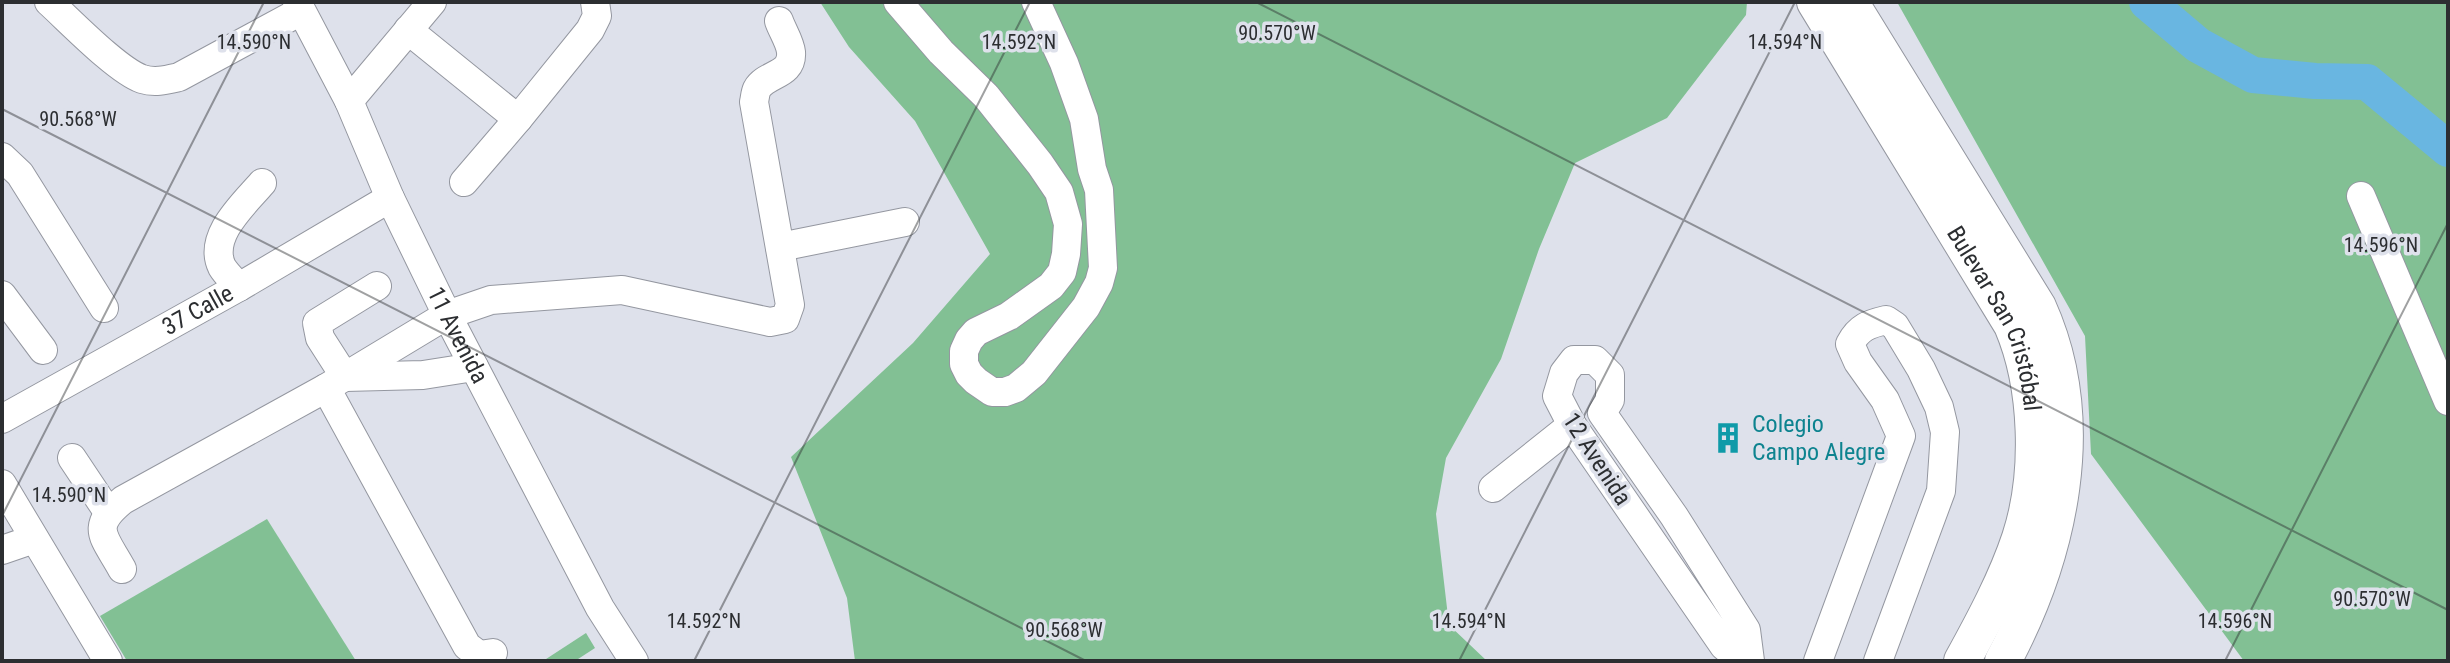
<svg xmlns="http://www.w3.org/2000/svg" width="2450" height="663" viewBox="0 0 2450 663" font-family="'Roboto Condensed',sans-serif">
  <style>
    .green { fill: #82c094 }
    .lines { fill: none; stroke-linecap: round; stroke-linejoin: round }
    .river { stroke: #69b6e1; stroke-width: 36 }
    .minor-casing { stroke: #9497a0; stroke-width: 30 }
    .major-casing { stroke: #9497a0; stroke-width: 38 }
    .minor { stroke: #fff; stroke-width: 28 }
    .major { stroke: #fff; stroke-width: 36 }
    .ticks { fill: none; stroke: #2c2e31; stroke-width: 2; stroke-opacity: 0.45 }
    .labels { text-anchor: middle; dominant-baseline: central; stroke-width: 7; stroke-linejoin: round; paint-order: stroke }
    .street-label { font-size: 24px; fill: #2c2e31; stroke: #dee1eb }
    .culture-label { font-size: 24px; fill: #0d838f; stroke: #dee1eb; text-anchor: start }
    .ticks-label { font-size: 20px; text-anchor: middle; fill: #2c2e31; stroke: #dee1eb; stroke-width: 7; stroke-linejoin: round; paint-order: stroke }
  </style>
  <rect width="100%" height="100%" fill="#dee1eb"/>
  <g class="green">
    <path d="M 820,2 L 1747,2 L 1746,15 L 1667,118 L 1575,163 L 1539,249 L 1501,359 L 1446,458 L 1436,514 L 1449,625 L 1487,661 L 855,661 L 847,598 L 791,457 L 913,343 L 990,254 L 915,121 L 849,47 Z"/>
    <path d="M 1897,2 L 2448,2 L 2448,661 L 2244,661 L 2091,454 L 2085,336 Z"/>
    <path d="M 267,519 L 356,661 L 127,661 L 100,616 Z"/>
    <path d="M 586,633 L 595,648 L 575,661 L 543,661 Z"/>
  </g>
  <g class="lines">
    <path class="river" d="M 2147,2 L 2198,45 L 2253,75 L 2315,81 L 2367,82 L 2448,149"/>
    <defs>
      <g id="minor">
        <path d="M 49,2 C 70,21 117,70 142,79 C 155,83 166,80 179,77 L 301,11"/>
        <path id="s1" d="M 297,2 L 349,101 L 390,198 L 447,315 L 600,608 L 634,661"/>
        <path d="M 898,2 L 941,52 L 986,96 L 1040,164 L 1059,192 L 1068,224 L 1066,254 L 1062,272 L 1051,286 L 1009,316 L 976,332 L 969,340 L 964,351 L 964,364 L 969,374 L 976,381 L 992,392 L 1005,392 L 1016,388 L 1034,373 L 1086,307 L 1099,283 L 1103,268 L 1099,190 L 1092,169 L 1084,119 L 1064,63 L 1036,2"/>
        <path d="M 408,30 L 518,119"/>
        <path d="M 349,101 L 432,2"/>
        <path d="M 2,157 L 20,174 L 104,308"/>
        <path d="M 464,182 L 518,119 L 590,30 L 597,16 L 595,2"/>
        <path d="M 2361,196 L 2448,401"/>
        <path d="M 780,247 L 905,222"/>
        <path d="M 377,286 L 317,323 L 320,338 L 345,377 L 423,375 L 474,367"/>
        <path d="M 239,287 C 234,281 226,274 222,267 C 207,236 245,203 262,183"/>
        <path d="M 2,295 L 43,350"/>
        <path d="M 326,388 L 467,646 L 479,655 L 493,653 L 478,661"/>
        <path id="s2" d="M 2,419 L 239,287 L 390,198"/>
        <path d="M 72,458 L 108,512"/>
        <path d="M 2,484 L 108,661"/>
        <path d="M 1493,488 L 1572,425"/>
        <path d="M 2,550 L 34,539"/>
        <path d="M 122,569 C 104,536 89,528 123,500 L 326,388 L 447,315 L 491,300 L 622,290 L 770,322 L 785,319 L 790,305 L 754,102 C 755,98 755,93 757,89 C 766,73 793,76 791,52 C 790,42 782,30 779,21"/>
        <path d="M 1742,661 L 1724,646 L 1572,425 L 1557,396 L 1564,373 L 1574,360 L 1595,360 L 1610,375 L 1610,400 L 1602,413 L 1674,516 L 1746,630 L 1750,661"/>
        <path d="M 1818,661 L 1901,436 L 1885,400 L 1858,362 L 1850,344 C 1859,327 1869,324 1886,320 L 1895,326 L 1921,369 L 1939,407 L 1945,432 L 1941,491 L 1878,661"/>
      </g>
      <g id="major">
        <path id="s3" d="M 1815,2 L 2012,325 C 2038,386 2041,474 2020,538 C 2006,580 1984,621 1962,661"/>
        <path d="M 1850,2 L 2038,307 C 2090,422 2060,554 2003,661"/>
      </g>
    </defs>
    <use href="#minor" class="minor-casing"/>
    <use href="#major" class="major-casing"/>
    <use href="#minor" class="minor"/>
    <use href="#major" class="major"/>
  </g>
  <path class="ticks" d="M 1256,2 L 2448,610M 2,109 L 1086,661M 2,516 L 264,2M 694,661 L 1030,2M 1459,661 L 1795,2M 2225,661 L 2448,223"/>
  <defs>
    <symbol id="building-bare" viewBox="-9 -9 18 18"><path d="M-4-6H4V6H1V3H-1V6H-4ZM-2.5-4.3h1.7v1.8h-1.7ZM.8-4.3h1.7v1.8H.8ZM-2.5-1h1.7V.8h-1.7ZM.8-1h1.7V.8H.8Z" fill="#0f9aa8" stroke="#dee1eb" stroke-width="2.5" paint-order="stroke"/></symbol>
  </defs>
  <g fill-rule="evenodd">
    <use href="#building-bare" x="1706" y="416" width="44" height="44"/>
  </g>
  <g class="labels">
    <g class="street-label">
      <text stroke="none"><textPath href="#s2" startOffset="224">37 Calle</textPath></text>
      <text stroke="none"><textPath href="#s3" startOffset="366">Bulevar San Cristóbal</textPath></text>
      <text stroke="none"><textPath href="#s1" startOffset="370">11 Avenida</textPath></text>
      <text transform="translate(1597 459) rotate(57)">12 Avenida</text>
    </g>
    <g class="culture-label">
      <text x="1752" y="424">Colegio<tspan x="1752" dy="28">Campo Alegre</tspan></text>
    </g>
  </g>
  <g class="ticks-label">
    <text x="1277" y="40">90.570°W</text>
    <text x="254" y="49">14.590°N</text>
    <text x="1019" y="49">14.592°N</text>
    <text x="1785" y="49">14.594°N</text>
    <text x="78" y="126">90.568°W</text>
    <text x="2381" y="252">14.596°N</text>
    <text x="69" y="502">14.590°N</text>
    <text x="2372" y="606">90.570°W</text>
    <text x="704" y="628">14.592°N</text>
    <text x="1469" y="628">14.594°N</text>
    <text x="2235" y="628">14.596°N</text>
    <text x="1064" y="637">90.568°W</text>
  </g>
  <rect width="2450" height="663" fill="none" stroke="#2c2e31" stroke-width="8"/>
</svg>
